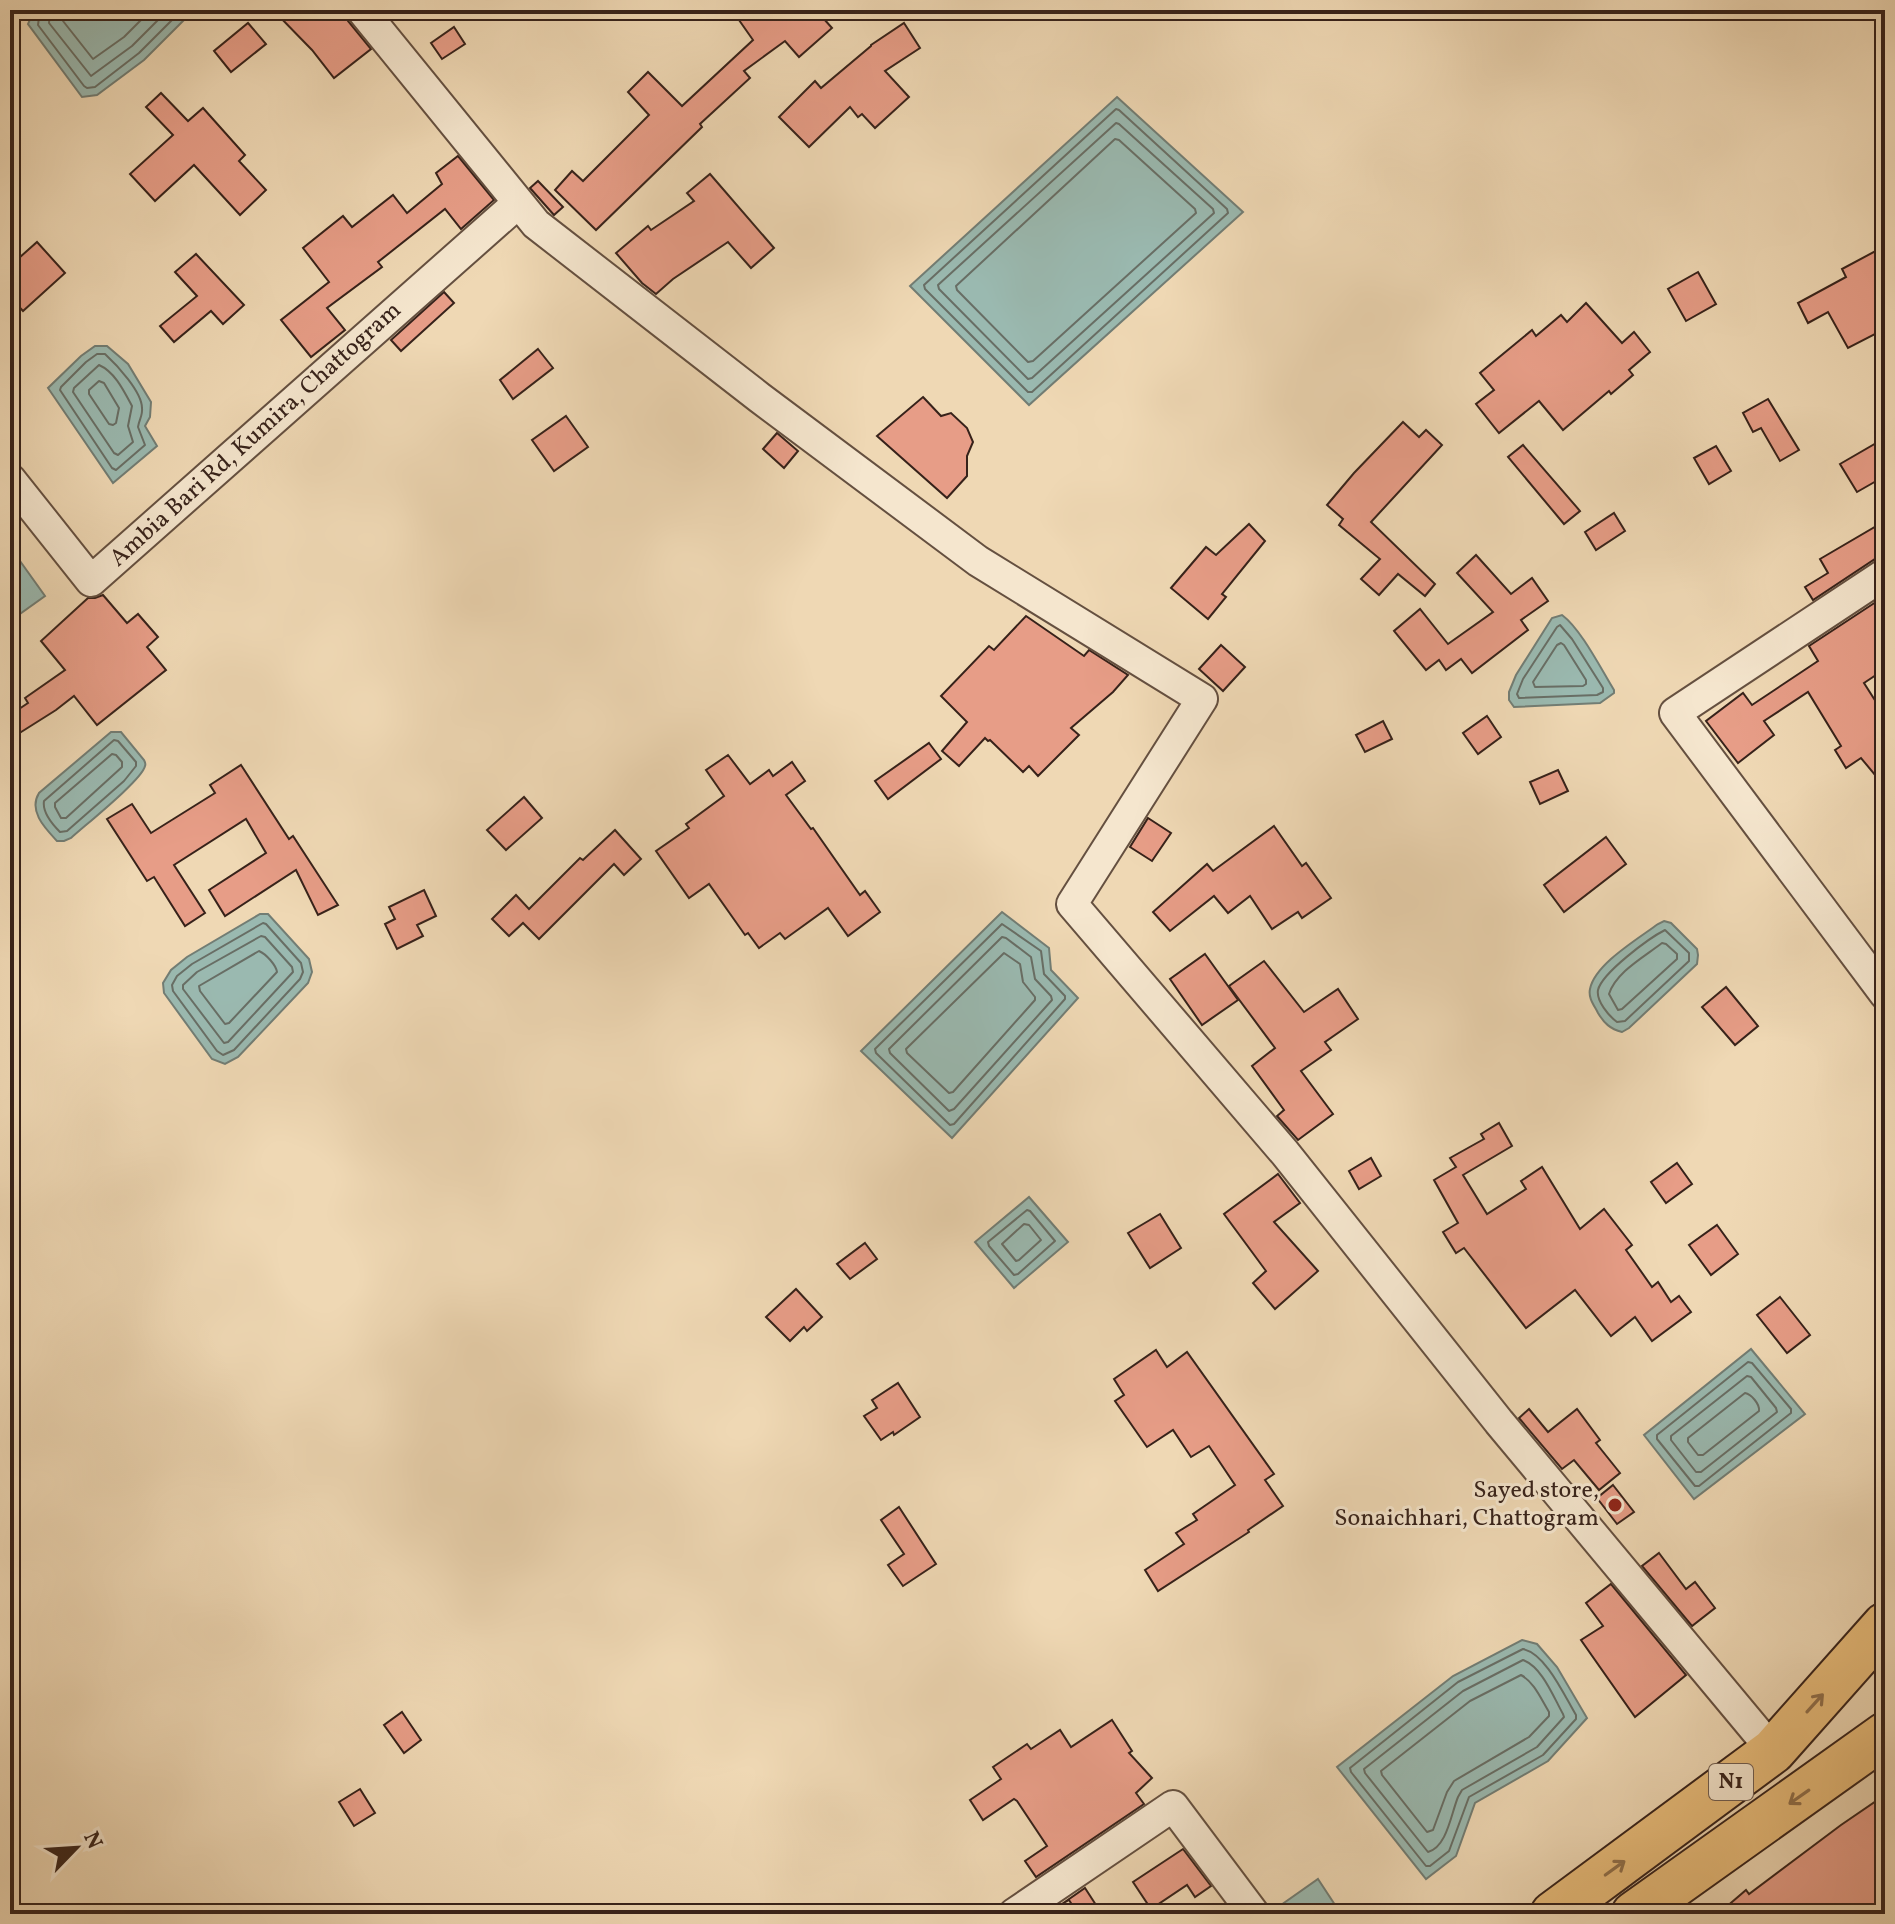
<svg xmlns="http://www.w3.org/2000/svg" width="1895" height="1924" viewBox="0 0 1895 1924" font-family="Vollkorn,serif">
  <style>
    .water { fill: #9ab9b0; stroke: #727d74; stroke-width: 2 }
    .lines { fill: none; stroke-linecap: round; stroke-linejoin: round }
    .shore { stroke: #686e65; stroke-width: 2 }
    .building { fill: #e79d87; stroke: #37221a; stroke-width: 2 }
    .minor-casing { stroke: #655040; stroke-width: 34 }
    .highway-casing { stroke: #37221a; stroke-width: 48 }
    .minor { stroke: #f5e6ce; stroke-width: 30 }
    .highway { stroke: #e8bc7a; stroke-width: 44 }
    .oneway { stroke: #906f4a }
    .poi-dot { fill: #8f2418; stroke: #f5e6ce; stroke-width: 3 }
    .labels { text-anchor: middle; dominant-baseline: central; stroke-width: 6; stroke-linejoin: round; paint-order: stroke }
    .shield { fill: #f5e6ce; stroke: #705d50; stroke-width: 2 }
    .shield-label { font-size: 22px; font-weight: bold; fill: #37221a }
    .street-label { font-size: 24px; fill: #37221a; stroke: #f5e6ce }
    .poi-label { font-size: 24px; fill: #37221a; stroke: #f5e6ce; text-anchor: end }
  </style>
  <rect width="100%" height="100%" fill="#efd8b4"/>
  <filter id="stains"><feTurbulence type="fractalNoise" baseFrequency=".0025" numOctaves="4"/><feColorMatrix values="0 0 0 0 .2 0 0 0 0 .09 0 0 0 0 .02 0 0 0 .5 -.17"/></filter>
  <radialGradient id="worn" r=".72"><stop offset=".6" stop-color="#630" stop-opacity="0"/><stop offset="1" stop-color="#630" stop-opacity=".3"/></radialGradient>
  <g class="water">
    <path d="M 34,10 L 194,10 L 144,60 L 97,95 L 82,97 L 28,24 Z"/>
    <path d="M 1117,97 L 1243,212 L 1029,405 L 910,286 Z"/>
    <path d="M 95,346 L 107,346 L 128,364 L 151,402 L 150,417 L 145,426 L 157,446 L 113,483 L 48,388 L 81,356 Z"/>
    <path d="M 10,547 L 45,596 L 10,621 Z"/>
    <path d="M 1562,615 C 1581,629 1601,669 1614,690 L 1614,693 L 1600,703 L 1514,707 L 1509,700 L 1509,692 L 1516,675 L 1552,618 Z"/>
    <path d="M 111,732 L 121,732 L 144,760 C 145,762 146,764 145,766 C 142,780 84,826 71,838 L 64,841 L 57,841 C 45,828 28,811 39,793 Z"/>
    <path d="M 1002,912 L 1049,948 L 1051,970 L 1078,998 L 952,1138 L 861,1051 Z"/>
    <path d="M 260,914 L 268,914 L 309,959 L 312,972 L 308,983 L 238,1057 L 225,1064 L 212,1059 L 164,993 L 163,983 L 171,970 L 187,957 Z"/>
    <path d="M 1664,921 L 1671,923 L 1697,949 L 1698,955 L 1697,964 L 1629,1028 L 1622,1032 C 1610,1029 1604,1023 1598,1013 C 1594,1005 1588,998 1590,989 C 1595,964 1638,939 1658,924 Z"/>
    <path d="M 1029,1197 L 1068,1242 L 1014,1288 L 975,1242 Z"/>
    <path d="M 1751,1349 L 1805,1414 L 1694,1499 L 1644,1435 Z"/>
    <path d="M 1522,1640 L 1537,1644 L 1557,1667 L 1587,1718 L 1548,1761 L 1475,1803 L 1456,1856 L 1426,1879 L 1337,1767 L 1453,1676 Z"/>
    <path d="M 1318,1879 L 1341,1914 L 1287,1914 L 1281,1905 Z"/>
  </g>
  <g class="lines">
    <g class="shore">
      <path d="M 40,10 L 38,25 L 84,86 L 87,88 L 95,87 L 139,53 L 182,10"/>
      <path d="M 50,10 L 49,23 L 91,76 L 132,46 L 168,10"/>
      <path d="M 63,10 L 63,21 L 93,59 L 124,37 L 151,10"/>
      <path d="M 1116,109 L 1119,110 L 1227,209 L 1228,213 L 1032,392 L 1028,392 L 925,289 L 924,285 Z"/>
      <path d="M 1116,123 L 1119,124 L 1213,209 L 1214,213 L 1032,378 L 1028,379 L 939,289 L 938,285 Z"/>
      <path d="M 1115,139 L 1119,140 L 1195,209 L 1196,213 L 1033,361 L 1028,362 L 957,290 L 956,286 Z"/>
      <path d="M 97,354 L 105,354 C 117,365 142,392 142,408 C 143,415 139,420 138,427 L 145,445 L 116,470 L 112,468 L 60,390 L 61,387 L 86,362 Z"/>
      <path d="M 99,365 C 115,372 124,391 132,406 L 128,426 L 133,442 L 118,455 L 114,453 L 73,392 L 74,388 Z"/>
      <path d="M 99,381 L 104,383 L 119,408 L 116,423 L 113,425 L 109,424 L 89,394 L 89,390 Z"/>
      <path d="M 1560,625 L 1572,639 L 1603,688 L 1603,692 L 1597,695 L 1519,698 L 1517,694 L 1523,679 L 1557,627 Z"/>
      <path d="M 1561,643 L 1564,645 L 1586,680 L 1586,684 L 1583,686 L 1535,687 L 1533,682 L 1557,645 Z"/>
      <path d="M 114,740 L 118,741 L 136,762 L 136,766 L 124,781 L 67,831 L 60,832 C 53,825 42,813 44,801 Z"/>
      <path d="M 112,754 L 116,755 L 122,762 L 122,767 L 66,818 L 61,818 L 55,807 L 55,803 Z"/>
      <path d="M 263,923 L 266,924 L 301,963 L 303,972 L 300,979 L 234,1050 L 223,1055 L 217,1051 L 173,991 L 172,985 L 177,976 L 192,964 Z"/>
      <path d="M 1002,924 L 1041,951 L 1044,974 L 1065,996 L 1065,999 L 954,1124 L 950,1125 L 876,1053 L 875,1049 Z"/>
      <path d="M 1665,930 L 1689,953 L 1689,961 L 1625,1021 L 1617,1022 C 1609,1016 1596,1001 1598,990 C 1602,973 1649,938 1665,930 Z"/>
      <path d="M 261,936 L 265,937 L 292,967 L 293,972 L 228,1042 L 224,1043 L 183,989 L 183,985 L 197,972 Z"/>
      <path d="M 1002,937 L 1006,938 L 1031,957 L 1035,979 L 1051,996 L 1052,1000 L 954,1109 L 949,1111 L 890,1053 L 889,1049 Z"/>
      <path d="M 1662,943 L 1666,944 L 1677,954 L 1677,959 L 1622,1009 L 1618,1010 L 1609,994 C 1616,972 1644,957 1662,943 Z"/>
      <path d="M 259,951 C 266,954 276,965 277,972 L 229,1023 L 225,1024 L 200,991 L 199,986 Z"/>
      <path d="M 1004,953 L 1020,964 L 1023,982 L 1035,997 L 1035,1000 L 953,1092 L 949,1093 L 907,1053 L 906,1049 Z"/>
      <path d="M 1027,1210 L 1030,1211 L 1055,1241 L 1018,1274 L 1014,1275 L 989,1246 L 988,1242 Z"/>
      <path d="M 1024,1224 L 1029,1225 L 1041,1240 L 1019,1260 L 1016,1261 L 1002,1244 Z"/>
      <path d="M 1748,1362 L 1752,1363 L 1791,1409 L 1791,1413 L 1699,1486 L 1695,1486 L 1657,1439 L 1657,1435 Z"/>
      <path d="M 1747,1376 L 1751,1377 L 1776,1408 L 1777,1412 L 1701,1472 L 1696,1472 L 1671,1440 L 1671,1436 Z"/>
      <path d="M 1745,1393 C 1751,1394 1760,1404 1759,1411 L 1703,1455 L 1698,1455 L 1688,1442 L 1688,1438 Z"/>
      <path d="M 1523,1649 C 1546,1654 1564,1695 1576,1715 L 1576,1719 L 1543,1755 L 1469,1797 L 1449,1851 L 1430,1866 L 1426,1866 L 1351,1772 L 1350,1768 L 1458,1682 Z"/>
      <path d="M 1523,1660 C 1542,1667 1553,1696 1563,1714 L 1564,1717 L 1537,1747 L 1462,1790 L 1458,1797 C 1451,1814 1447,1847 1428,1852 L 1365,1773 L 1364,1769 L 1463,1691 Z"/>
      <path d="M 1521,1675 C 1534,1682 1541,1699 1549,1712 L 1549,1716 L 1529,1737 L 1454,1781 L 1447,1792 L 1433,1830 L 1427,1832 L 1382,1775 L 1381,1771 L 1470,1701 Z"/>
    </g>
  </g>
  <g class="building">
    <path d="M 273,10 L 344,10 L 348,21 L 371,49 L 334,78 L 312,50 Z"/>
    <path d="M 732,10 L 816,10 L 832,28 L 799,57 L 785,41 L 744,71 L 750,78 L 700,124 L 702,127 L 596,230 L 555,190 L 572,171 L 583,181 L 649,115 L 628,92 L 648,72 L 682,106 L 753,40 Z"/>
    <path d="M 248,23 L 266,44 L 231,72 L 214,51 Z"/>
    <path d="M 904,23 L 920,48 L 885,71 L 909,97 L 875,128 L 862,114 L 858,117 L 850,107 L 809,147 L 779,117 L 815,81 L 821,88 L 871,46 L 871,45 Z"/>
    <path d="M 454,27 L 465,44 L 442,59 L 431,43 Z"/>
    <path d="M 161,93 L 188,121 L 203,108 L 245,155 L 239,161 L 266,190 L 240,215 L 194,165 L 155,201 L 130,174 L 173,135 L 146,107 Z"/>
    <path d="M 458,156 L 494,200 L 461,229 L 445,209 L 378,262 L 382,267 L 327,308 L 345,330 L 311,357 L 281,320 L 329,282 L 303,248 L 343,216 L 352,227 L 393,195 L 407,213 L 442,184 L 436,173 Z"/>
    <path d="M 710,174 L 774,248 L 751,268 L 728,242 L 673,279 L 656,294 L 642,283 L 616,253 L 648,226 L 651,230 L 694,201 L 687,193 Z"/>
    <path d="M 538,181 L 563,207 L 554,215 L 530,188 Z"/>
    <path d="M 37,242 L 65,273 L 23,311 L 10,297 L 10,266 Z"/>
    <path d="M 1885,246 L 1885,329 L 1848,348 L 1828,312 L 1808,323 L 1798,303 L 1846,277 L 1842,269 Z"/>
    <path d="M 196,254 L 244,305 L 223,324 L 211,311 L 174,342 L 160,326 L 197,296 L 175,272 Z"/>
    <path d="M 1698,272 L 1716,304 L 1686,321 L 1668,289 Z"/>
    <path d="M 444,292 L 454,303 L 401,351 L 391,340 Z"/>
    <path d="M 1586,303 L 1622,343 L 1634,332 L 1650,352 L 1629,370 L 1633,375 L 1611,394 L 1609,391 L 1563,430 L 1539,401 L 1499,433 L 1476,404 L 1494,390 L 1480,373 L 1532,330 L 1536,336 L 1561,315 L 1567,322 Z"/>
    <path d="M 538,349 L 553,368 L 513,399 L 500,380 Z"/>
    <path d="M 923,397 L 941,416 L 951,413 L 967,428 L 973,442 L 967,456 L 967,476 L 947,498 L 877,436 Z"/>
    <path d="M 1768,399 L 1799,450 L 1780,461 L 1761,428 L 1753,432 L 1743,413 Z"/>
    <path d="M 566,416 L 588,447 L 554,471 L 532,440 Z"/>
    <path d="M 1403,422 L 1419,437 L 1426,430 L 1442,445 L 1371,522 L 1435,584 L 1425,596 L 1398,574 L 1379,595 L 1361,579 L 1380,559 L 1339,525 L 1343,519 L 1327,505 L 1354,473 Z"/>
    <path d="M 777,433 L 798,451 L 784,468 L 763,449 Z"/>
    <path d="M 1885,438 L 1885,476 L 1857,492 L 1840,464 Z"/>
    <path d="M 1523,445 L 1580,511 L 1564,524 L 1508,457 Z"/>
    <path d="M 1716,446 L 1731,471 L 1709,484 L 1694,458 Z"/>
    <path d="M 1614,513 L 1625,531 L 1596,550 L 1585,532 Z"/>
    <path d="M 1885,521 L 1885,556 L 1875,559 L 1813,600 L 1805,587 L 1828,573 L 1820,559 Z"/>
    <path d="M 1249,524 L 1265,541 L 1222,594 L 1226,597 L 1208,619 L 1171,588 L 1206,547 L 1216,555 Z"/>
    <path d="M 1476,555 L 1511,594 L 1532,578 L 1548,601 L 1521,620 L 1528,630 L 1472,673 L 1461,659 L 1446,670 L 1439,660 L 1426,670 L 1394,631 L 1420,609 L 1448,644 L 1493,612 L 1457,573 Z"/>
    <path d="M 103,595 L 127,623 L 138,614 L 158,637 L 147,647 L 166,670 L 97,725 L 74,696 L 56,710 L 10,739 L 10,715 L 28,703 L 25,698 L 65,670 L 41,641 L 88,598 L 95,598 Z"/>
    <path d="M 1885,596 L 1885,633 L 1877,639 L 1885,652 L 1885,669 L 1864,683 L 1885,716 L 1885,787 L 1861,758 L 1846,768 L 1835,750 L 1841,746 L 1808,692 L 1764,721 L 1774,735 L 1738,763 L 1706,721 L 1743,693 L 1752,705 L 1818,661 L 1809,646 Z"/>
    <path d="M 1026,616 L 1084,656 L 1089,650 L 1128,675 L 1113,692 L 1071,728 L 1079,735 L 1038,776 L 1029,766 L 1023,772 L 990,740 L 988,741 L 985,738 L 959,766 L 942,751 L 967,722 L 941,696 L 989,646 L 994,650 Z"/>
    <path d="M 1221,645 L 1245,667 L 1223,691 L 1199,669 Z"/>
    <path d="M 1487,716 L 1501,737 L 1478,754 L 1463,733 Z"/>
    <path d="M 1383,721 L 1392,739 L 1365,752 L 1356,735 Z"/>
    <path d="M 929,743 L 941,759 L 888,799 L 875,781 Z"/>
    <path d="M 728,755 L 750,784 L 769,770 L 773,776 L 792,762 L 805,781 L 786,795 L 811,829 L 813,828 L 860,895 L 865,891 L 880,912 L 848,936 L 828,908 L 785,939 L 780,933 L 759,948 L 748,933 L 745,935 L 709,884 L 689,898 L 656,851 L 689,828 L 686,824 L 724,796 L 706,770 Z"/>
    <path d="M 241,765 L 289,839 L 293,836 L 338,905 L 318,915 L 296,870 L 225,916 L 209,890 L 266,853 L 246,819 L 174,865 L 205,913 L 185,926 L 154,877 L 147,881 L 107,819 L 132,804 L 151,833 L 215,793 L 210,785 Z"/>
    <path d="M 1558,770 L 1568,791 L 1540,804 L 1530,782 Z"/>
    <path d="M 524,797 L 542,818 L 506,850 L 487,830 Z"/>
    <path d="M 1148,818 L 1171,833 L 1152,861 L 1130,847 Z"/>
    <path d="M 1274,826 L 1302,866 L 1306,863 L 1331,898 L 1302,918 L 1298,912 L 1272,929 L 1250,896 L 1228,913 L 1214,896 L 1170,931 L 1153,912 L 1207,864 L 1213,871 Z"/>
    <path d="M 615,830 L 641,859 L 624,875 L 614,864 L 539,939 L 523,923 L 509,936 L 492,919 L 516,895 L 529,909 L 580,858 L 583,860 Z"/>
    <path d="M 1606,837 L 1626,864 L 1564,912 L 1544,885 Z"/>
    <path d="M 424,890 L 436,916 L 417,925 L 423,936 L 397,949 L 385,924 L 395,919 L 389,907 Z"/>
    <path d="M 1205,954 L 1238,1000 L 1202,1025 L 1170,979 Z"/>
    <path d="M 1264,961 L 1304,1012 L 1338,989 L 1358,1019 L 1325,1042 L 1331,1050 L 1301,1071 L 1333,1114 L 1298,1140 L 1277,1116 L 1284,1110 L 1252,1066 L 1275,1048 L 1229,986 Z"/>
    <path d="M 1726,987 L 1758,1026 L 1735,1045 L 1702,1007 Z"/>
    <path d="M 1499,1123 L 1512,1146 L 1463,1175 L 1487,1214 L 1526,1189 L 1521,1181 L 1542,1167 L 1580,1229 L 1604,1209 L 1632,1245 L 1626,1250 L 1652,1287 L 1658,1282 L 1671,1302 L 1679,1296 L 1691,1312 L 1652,1341 L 1635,1317 L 1611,1336 L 1575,1290 L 1526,1328 L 1464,1248 L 1456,1253 L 1443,1232 L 1458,1223 L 1434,1180 L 1456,1167 L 1450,1158 L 1484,1139 L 1481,1134 Z"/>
    <path d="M 1371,1158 L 1381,1176 L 1359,1189 L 1349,1171 Z"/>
    <path d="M 1677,1163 L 1692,1184 L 1666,1203 L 1651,1182 Z"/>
    <path d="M 1278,1174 L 1300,1203 L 1274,1222 L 1318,1271 L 1275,1309 L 1253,1283 L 1266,1271 L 1224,1214 Z"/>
    <path d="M 1160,1214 L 1181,1248 L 1150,1268 L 1128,1233 Z"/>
    <path d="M 1717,1225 L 1738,1254 L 1711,1275 L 1689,1245 Z"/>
    <path d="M 865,1243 L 877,1259 L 850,1279 L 837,1264 Z"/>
    <path d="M 796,1289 L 822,1317 L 807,1331 L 804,1327 L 790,1341 L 766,1317 Z"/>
    <path d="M 1780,1297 L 1810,1335 L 1787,1353 L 1757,1315 Z"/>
    <path d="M 1156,1350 L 1167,1367 L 1187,1352 L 1274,1474 L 1265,1480 L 1283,1506 L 1248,1530 L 1249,1532 L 1158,1591 L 1145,1570 L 1184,1544 L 1176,1533 L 1197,1520 L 1193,1514 L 1235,1485 L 1209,1446 L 1191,1457 L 1173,1430 L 1147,1447 L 1115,1401 L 1124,1395 L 1114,1379 Z"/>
    <path d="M 898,1383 L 920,1417 L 894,1435 L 893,1432 L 881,1440 L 864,1416 L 877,1408 L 872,1400 Z"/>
    <path d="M 1529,1409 L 1548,1432 L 1577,1409 L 1600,1440 L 1596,1443 L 1620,1473 L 1599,1490 L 1574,1460 L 1562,1469 L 1519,1418 Z"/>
    <path d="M 1613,1485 L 1634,1512 L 1617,1524 L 1597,1498 Z"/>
    <path d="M 899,1507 L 936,1564 L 903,1586 L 888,1565 L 904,1554 L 881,1520 Z"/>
    <path d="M 1659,1553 L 1686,1589 L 1695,1582 L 1715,1608 L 1692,1626 L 1642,1566 Z"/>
    <path d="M 1611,1584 L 1686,1675 L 1635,1717 L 1581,1640 L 1603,1626 L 1586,1603 Z"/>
    <path d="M 402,1712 L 421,1740 L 404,1753 L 384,1725 Z"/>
    <path d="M 1112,1720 L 1132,1751 L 1129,1753 L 1152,1778 L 1136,1793 L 1144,1804 L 1036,1877 L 1025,1861 L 1047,1846 L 1017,1801 L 1014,1799 L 983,1820 L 970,1800 L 1001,1779 L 993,1767 L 1027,1744 L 1031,1749 L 1060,1730 L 1071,1747 Z"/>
    <path d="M 360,1789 L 375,1813 L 354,1826 L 339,1802 Z"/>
    <path d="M 1885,1795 L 1885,1898 L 1862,1914 L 1718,1914 L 1746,1890 L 1749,1894 L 1841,1825 Z"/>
    <path d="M 1183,1849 L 1211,1886 L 1195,1897 L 1187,1885 L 1151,1909 L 1133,1882 Z"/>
    <path d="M 1085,1888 L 1096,1905 L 1083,1914 L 1078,1914 L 1069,1900 L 1062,1904 Z"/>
  </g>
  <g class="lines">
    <defs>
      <g id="minor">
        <path d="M 362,10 L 536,224 L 760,398 L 978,561 L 1202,699 L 1072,904 L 1285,1153 L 1499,1422 L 1773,1751"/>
        <path d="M 10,479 L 91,581 L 518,203"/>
        <path d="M 1885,574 L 1675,713 L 1885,994"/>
        <path d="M 1014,1914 L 1173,1806 L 1254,1914"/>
      </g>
      <g id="highway">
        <path d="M 1553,1914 L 1773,1751 L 1885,1625"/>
        <path d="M 1634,1914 L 1885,1735"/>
      </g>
    </defs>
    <use href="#minor" class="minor-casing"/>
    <use href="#highway" class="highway-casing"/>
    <use href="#minor" class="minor"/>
    <use href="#highway" class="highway"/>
  </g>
  <defs><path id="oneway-shaft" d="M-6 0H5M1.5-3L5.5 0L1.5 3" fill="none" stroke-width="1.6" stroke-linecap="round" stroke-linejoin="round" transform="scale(2)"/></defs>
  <g class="oneway">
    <use href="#oneway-shaft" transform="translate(1815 1703) rotate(-48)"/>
    <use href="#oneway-shaft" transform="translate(1799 1797) rotate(145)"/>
    <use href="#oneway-shaft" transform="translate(1615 1868) rotate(-36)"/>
  </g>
  <circle class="poi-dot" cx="1615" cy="1505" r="8"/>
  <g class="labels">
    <rect class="shield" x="1709" y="1764" width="44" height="36" rx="6"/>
    <g class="shield-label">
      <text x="1731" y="1782">N1</text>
    </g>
    <g class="street-label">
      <text transform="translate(256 435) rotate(-42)">Ambia Bari Rd, Kumira, Chattogram</text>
    </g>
    <g class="poi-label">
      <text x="1599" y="1491">Sayed store,<tspan x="1599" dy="28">Sonaichhari, Chattogram</tspan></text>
    </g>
  </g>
  <rect width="1895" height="1924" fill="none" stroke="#efd8b4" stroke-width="40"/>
  <rect x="12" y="12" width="1871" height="1900" fill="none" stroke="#37221a" stroke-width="4"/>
  <rect x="20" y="20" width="1855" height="1884" fill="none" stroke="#37221a" stroke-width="2"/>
  <g transform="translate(76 1848) rotate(65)" stroke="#f5e6ce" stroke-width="6" paint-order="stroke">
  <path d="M0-6L14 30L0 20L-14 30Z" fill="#37221a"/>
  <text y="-12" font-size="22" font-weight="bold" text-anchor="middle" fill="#37221a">N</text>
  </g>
  <rect width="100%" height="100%" filter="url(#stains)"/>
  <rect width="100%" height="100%" fill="url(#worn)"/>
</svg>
